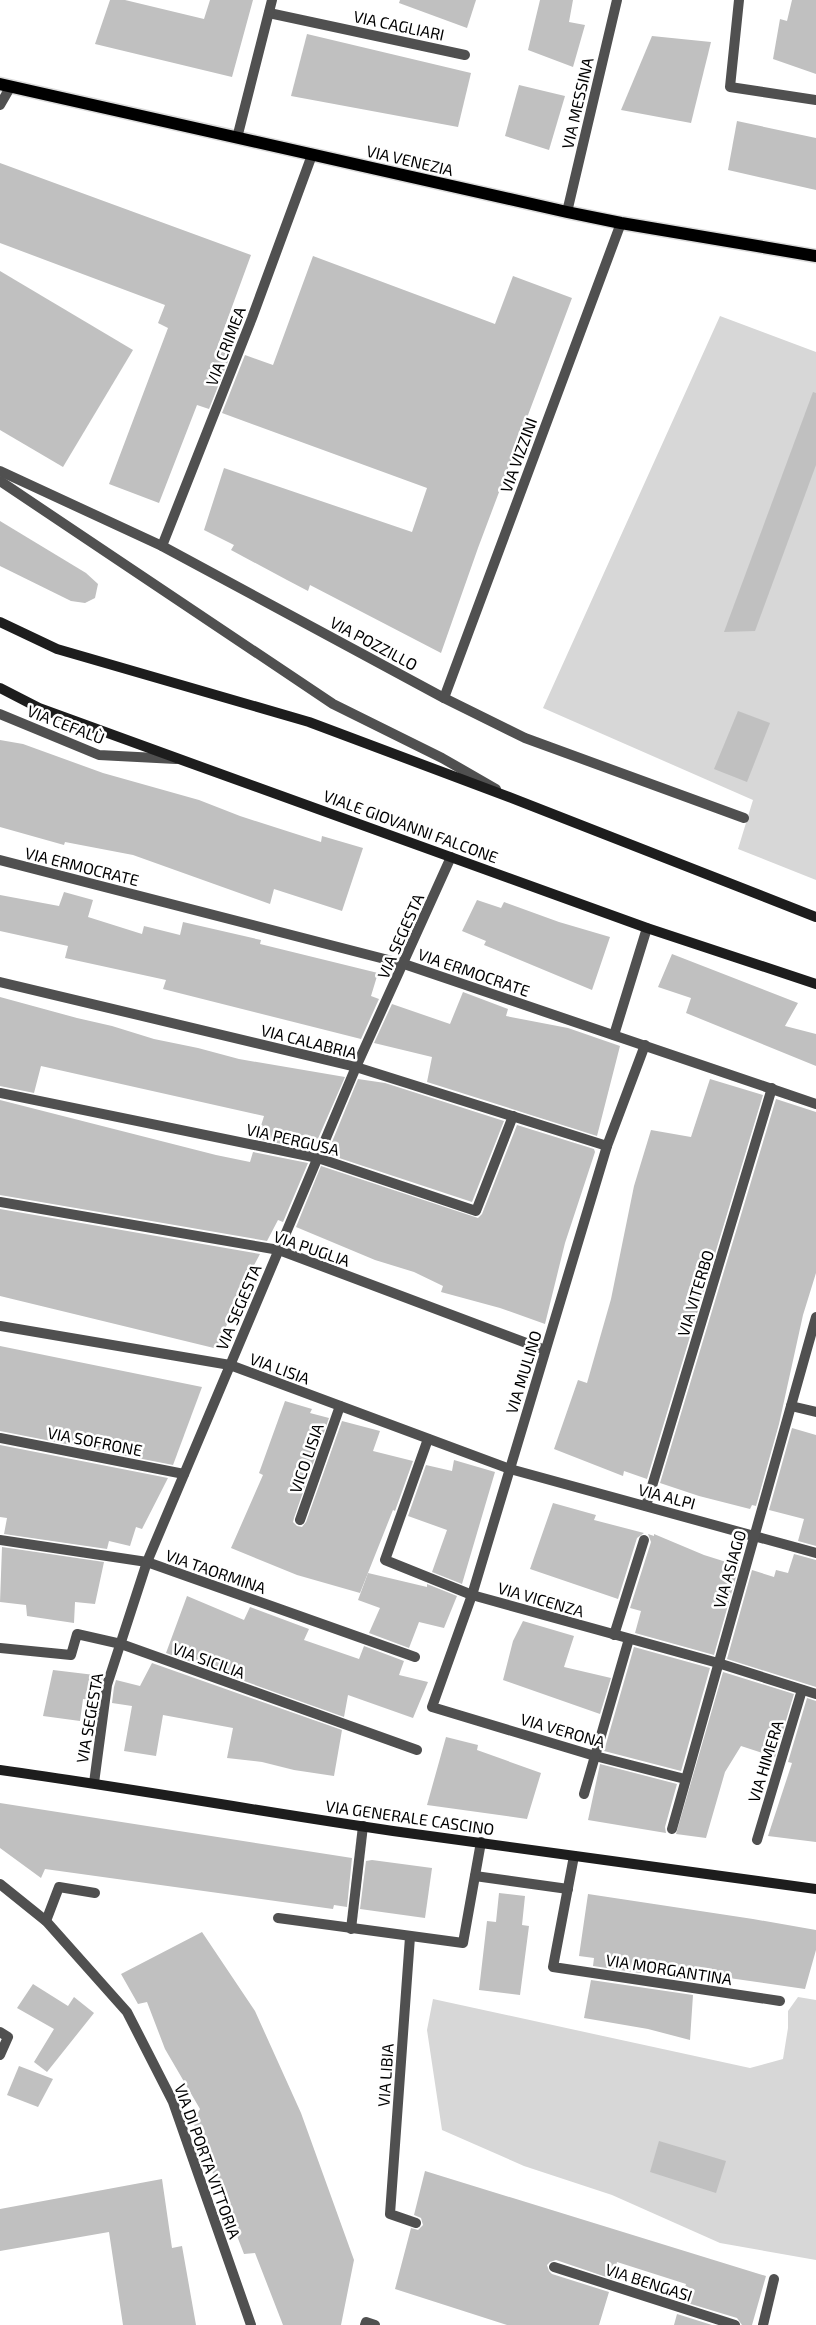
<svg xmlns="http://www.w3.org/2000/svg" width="816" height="2325" viewBox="0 0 816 2325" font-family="'Exo 2',sans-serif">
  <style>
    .green { fill: #d7d7d7 }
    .building { fill: #c0c0c0 }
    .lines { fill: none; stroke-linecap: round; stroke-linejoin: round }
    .primary-casing { stroke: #dbdbdb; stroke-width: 15 }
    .lane { stroke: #505050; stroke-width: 10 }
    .street { stroke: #505050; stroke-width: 10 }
    .secondary { stroke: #1d1d1d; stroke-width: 10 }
    .primary { stroke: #000; stroke-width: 12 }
    .labels { text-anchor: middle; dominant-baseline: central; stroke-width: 5; stroke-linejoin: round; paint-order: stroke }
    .street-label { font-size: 16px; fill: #000; stroke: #fff }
  </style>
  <rect width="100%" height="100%" fill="#fff"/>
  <g class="green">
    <path d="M 720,316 L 816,352 L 816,880 L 738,849 L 753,800 L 543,708 Z"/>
    <path d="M 798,1997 L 816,2000 L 816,2260 L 720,2243 L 612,2195 L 524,2166 L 442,2130 L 427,2030 L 433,1999 L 750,2068 L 783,2059 L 788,2028 L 788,2011 Z"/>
  </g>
  <g class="building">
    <path d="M 110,0 L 125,0 L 204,19 L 210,0 L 253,0 L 232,77 L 95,44 Z"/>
    <path d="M 400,0 L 476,0 L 467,28 L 399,3 Z"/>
    <path d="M 540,0 L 573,0 L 569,22 L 585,25 L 573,67 L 528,50 Z"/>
    <path d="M 792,0 L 816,0 L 816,74 L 773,59 L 780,19 L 787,21 Z"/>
    <path d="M 307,34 L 471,73 L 458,127 L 291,96 Z"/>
    <path d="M 652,36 L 711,42 L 691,123 L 621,110 Z"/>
    <path d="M 519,85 L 565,96 L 549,150 L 505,136 Z"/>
    <path d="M 737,121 L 816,138 L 816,190 L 728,170 Z"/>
    <path d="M 0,163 L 251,255 L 218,345 L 232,351 L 209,409 L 197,405 L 159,503 L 109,484 L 168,328 L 158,323 L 165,305 L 0,243 Z"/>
    <path d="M 313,256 L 495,324 L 513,276 L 572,298 L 478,548 L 441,653 L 310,585 L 308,591 L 287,580 L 231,550 L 234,545 L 204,530 L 224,468 L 412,532 L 427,488 L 222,413 L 245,355 L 273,365 Z"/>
    <path d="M 0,271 L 133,350 L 63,467 L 0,430 Z"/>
    <path d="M 813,392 L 816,393 L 816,465 L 755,631 L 724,632 Z"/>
    <path d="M 0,521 L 86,573 L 98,584 L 95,598 L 85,603 L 71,601 L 0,566 Z"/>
    <path d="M 738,711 L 770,723 L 747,782 L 714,769 Z"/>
    <path d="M 0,740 L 23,744 L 103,773 L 199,800 L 240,816 L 321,842 L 322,836 L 363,848 L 342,911 L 274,889 L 270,904 L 133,855 L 65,842 L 64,845 L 0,827 Z"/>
    <path d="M 64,892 L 93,900 L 88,917 L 142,934 L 144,926 L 180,935 L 183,922 L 261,940 L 260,944 L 378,973 L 371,996 L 379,999 L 361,1039 L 163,989 L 166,980 L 65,958 L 68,946 L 0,931 L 0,895 L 59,906 Z"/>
    <path d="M 477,900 L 501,908 L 504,902 L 559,922 L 610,937 L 592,990 L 484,945 L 486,941 L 462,931 Z"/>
    <path d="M 672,954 L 798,1003 L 785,1026 L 816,1034 L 816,1066 L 686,1013 L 691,998 L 658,987 Z"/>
    <path d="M 463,992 L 508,1009 L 506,1016 L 568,1028 L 620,1046 L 597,1136 L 427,1082 L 432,1057 L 374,1043 L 392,1004 L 450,1024 Z"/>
    <path d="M 0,997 L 77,1018 L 112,1026 L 154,1039 L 198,1048 L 239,1059 L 345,1077 L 313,1150 L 257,1139 L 264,1116 L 41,1066 L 34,1093 L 0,1086 Z"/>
    <path d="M 358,1079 L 385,1083 L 504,1121 L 472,1202 L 327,1154 Z"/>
    <path d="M 710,1079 L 763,1095 L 647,1479 L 624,1471 L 623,1476 L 554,1449 L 578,1380 L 587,1383 L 611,1299 L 634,1186 L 651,1130 L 691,1137 Z"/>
    <path d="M 776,1099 L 816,1112 L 816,1273 L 803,1315 L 779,1424 L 756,1506 L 752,1505 L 750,1509 L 699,1496 L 660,1483 Z"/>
    <path d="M 0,1100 L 216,1155 L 250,1162 L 253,1152 L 308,1163 L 283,1222 L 278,1220 L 267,1241 L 0,1195 Z"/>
    <path d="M 517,1125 L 594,1149 L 595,1152 L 565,1243 L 545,1324 L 500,1308 L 441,1292 L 443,1286 L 414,1272 L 375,1260 L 296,1227 L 321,1166 L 478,1218 L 482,1214 Z"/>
    <path d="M 0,1209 L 260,1254 L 236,1299 L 218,1349 L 0,1296 Z"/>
    <path d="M 0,1346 L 202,1387 L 173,1465 L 0,1431 Z"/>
    <path d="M 285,1401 L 312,1409 L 310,1413 L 329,1418 L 294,1518 L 293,1522 L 297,1526 L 302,1527 L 306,1522 L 342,1421 L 380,1431 L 373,1451 L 413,1461 L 395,1511 L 393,1510 L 360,1593 L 297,1575 L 231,1548 L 263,1475 L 259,1473 Z"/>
    <path d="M 792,1428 L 816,1435 L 816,1546 L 798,1541 L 804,1519 L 769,1510 Z"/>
    <path d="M 0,1445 L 168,1478 L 142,1529 L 136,1527 L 130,1546 L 109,1541 L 107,1549 L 4,1534 L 7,1518 L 0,1517 Z"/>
    <path d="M 454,1460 L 495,1472 L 462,1584 L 432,1572 L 447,1530 L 408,1516 L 426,1465 L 452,1471 Z"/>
    <path d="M 553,1503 L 596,1515 L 594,1520 L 644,1533 L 637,1538 L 618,1599 L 530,1569 Z"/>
    <path d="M 648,1534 L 654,1536 L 654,1534 L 704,1555 L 739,1566 L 714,1655 L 635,1633 L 641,1611 L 630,1608 L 651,1542 Z"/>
    <path d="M 2,1547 L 104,1562 L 95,1604 L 75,1602 L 74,1623 L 27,1616 L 26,1605 L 0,1602 Z"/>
    <path d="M 794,1554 L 816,1560 L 816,1687 L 727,1659 L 752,1570 L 774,1577 L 776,1570 L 788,1573 Z"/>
    <path d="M 368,1573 L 427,1587 L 427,1584 L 457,1596 L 444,1628 L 419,1622 L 409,1648 L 369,1633 L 380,1608 L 358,1600 Z"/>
    <path d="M 187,1596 L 244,1620 L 250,1607 L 309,1629 L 304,1640 L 359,1659 L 364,1646 L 404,1661 L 399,1675 L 428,1682 L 413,1718 L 348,1695 L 344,1717 L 166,1653 Z"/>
    <path d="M 523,1621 L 574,1636 L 564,1667 L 611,1678 L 600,1714 L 503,1680 L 513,1641 Z"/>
    <path d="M 634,1647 L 710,1668 L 681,1771 L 604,1751 Z"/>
    <path d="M 152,1663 L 342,1730 L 334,1776 L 294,1770 L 262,1762 L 227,1758 L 233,1728 L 163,1715 L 156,1756 L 124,1751 L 132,1706 L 112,1703 L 114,1687 L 116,1680 L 140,1686 Z"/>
    <path d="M 53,1670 L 103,1676 L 98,1701 L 83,1699 L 80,1721 L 43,1716 Z"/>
    <path d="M 723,1672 L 794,1694 L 775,1757 L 741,1746 L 725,1772 L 706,1838 L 676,1834 Z"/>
    <path d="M 807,1698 L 816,1701 L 816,1842 L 768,1836 L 792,1763 L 788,1762 Z"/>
    <path d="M 446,1737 L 478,1745 L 477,1750 L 541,1773 L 527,1819 L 427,1805 Z"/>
    <path d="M 600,1764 L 677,1784 L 665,1827 L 666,1833 L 588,1820 Z"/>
    <path d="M 0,1803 L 352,1858 L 347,1907 L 334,1905 L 333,1909 L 45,1869 L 41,1878 L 0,1848 Z"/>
    <path d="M 372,1860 L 432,1868 L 425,1918 L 360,1909 L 366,1861 Z"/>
    <path d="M 499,1893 L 525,1896 L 522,1925 L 529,1926 L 520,1995 L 479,1990 L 487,1921 L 496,1922 Z"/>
    <path d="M 588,1894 L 753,1919 L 816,1930 L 816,1950 L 805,1989 L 694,1973 L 694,1981 L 593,1966 L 594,1958 L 579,1956 Z"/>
    <path d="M 202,1932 L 255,2011 L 301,2113 L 354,2260 L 341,2325 L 283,2325 L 255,2253 L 244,2254 L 193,2122 L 200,2109 L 165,2049 L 147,2002 L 138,2004 L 121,1974 Z"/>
    <path d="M 591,1980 L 693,1995 L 690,2040 L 648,2029 L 584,2018 Z"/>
    <path d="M 33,1984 L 68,2006 L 74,1997 L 94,2013 L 47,2072 L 34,2062 L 54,2029 L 17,2008 Z"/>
    <path d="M 19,2066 L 53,2079 L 38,2107 L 7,2095 Z"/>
    <path d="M 659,2141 L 726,2161 L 716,2193 L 650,2172 Z"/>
    <path d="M 425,2171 L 766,2276 L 752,2325 L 742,2325 L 737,2318 L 681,2301 L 686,2284 L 617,2262 L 612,2279 L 556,2260 L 550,2262 L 547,2265 L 549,2271 L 552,2274 L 609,2292 L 599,2325 L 507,2325 L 395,2289 L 411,2228 L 418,2230 L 423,2225 L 421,2218 L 414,2215 Z"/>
    <path d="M 162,2179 L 172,2248 L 182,2246 L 196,2325 L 123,2325 L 109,2232 L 0,2251 L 0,2209 Z"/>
    <path d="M 677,2314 L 712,2325 L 674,2325 Z"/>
  </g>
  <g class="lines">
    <defs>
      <path id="primary" d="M 0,84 L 567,212 L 621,223 L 816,256"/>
    </defs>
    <use href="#primary" class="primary-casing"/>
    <g class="lane">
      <path d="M 614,1035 L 647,928"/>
      <path d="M 475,1876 L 568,1889"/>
    </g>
    <g class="street">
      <path d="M 739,0 L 730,87 L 816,100"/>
      <path d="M 269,13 L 465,55"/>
      <path d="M 0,105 L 11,86"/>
      <path d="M 237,138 L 272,0"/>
      <path d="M 567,212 L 617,0"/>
      <path d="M 0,471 L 162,546 L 444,698 L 525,738 L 744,818"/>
      <path d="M 0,481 L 333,704 L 442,758 L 496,789"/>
      <path d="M 162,546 L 252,318 L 312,155"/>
      <path d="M 444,698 L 621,223"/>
      <path d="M 0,714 L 99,755 L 176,759"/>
      <path d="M 0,860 L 404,964 L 816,1104"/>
      <path d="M 0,982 L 356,1067 L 607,1146"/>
      <path d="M 645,1045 L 607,1146 L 472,1595 L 432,1707 L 595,1756 L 685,1779"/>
      <path d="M 0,1093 L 318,1158 L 476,1211 L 513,1116"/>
      <path d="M 0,1202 L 279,1250 L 545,1350"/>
      <path d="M 0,1326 L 230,1365 L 510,1469 L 816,1553"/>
      <path d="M 791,1406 L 816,1412"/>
      <path d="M 0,1438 L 184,1474"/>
      <path d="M 428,1439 L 385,1560 L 472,1595 L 718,1663 L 816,1694"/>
      <path d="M 646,1506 L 772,1088"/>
      <path d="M 300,1520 L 340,1406"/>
      <path d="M 0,1540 L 147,1562 L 415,1657"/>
      <path d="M 614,1635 L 644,1540"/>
      <path d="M 0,1648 L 71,1655 L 77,1634 L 121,1644 L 417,1750"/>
      <path d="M 94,1783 L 107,1685 L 147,1562 L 356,1067 L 451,857"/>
      <path d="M 584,1794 L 629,1639"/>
      <path d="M 672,1829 L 816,1317"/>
      <path d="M 757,1840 L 802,1690"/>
      <path d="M 574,1856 L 553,1967 L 780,2001"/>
      <path d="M 0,1884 L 46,1921 L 127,2012 L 173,2102 L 251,2325"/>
      <path d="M 278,1918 L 463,1943 L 481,1842"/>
      <path d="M 46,1921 L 59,1887 L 95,1893"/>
      <path d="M 351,1929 L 363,1826"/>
      <path d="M 410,1937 L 390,2214 L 416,2223"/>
      <path d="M 0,2032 L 8,2037 L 0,2055"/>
      <path d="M 554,2267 L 735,2325"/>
      <path d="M 365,2325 L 366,2322 L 375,2325"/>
      <path d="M 763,2325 L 774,2279"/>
    </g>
    <g class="secondary">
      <path d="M 0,622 L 57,649 L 309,722 L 509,797 L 816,917"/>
      <path d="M 0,688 L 39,708 L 182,760 L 647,928 L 816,984"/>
      <path d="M 0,1770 C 131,1788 262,1812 393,1831 C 534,1851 675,1869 816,1889"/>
    </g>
    <use href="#primary" class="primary"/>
  </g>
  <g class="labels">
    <g class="street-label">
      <text transform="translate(399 25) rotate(12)">VIA CAGLIARI</text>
      <text transform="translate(577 103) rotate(-77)">VIA MESSINA</text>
      <text transform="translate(410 160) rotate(13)">VIA VENEZIA</text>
      <text transform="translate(225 346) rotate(-69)">VIA CRIMEA</text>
      <text transform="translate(518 455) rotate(-70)">VIA VIZZINI</text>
      <text transform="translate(374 643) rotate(28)">VIA POZZILLO</text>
      <text transform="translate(66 724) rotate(21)">VIA CEFALÙ</text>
      <text transform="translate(411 826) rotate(20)">VIALE GIOVANNI FALCONE</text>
      <text transform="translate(82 866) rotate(14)">VIA ERMOCRATE</text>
      <text transform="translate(400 936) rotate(-66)">VIA SEGESTA</text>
      <text transform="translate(474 972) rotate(19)">VIA ERMOCRATE</text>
      <text transform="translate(309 1041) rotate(14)">VIA CALABRIA</text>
      <text transform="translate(293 1139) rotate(13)">VIA PERGUSA</text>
      <text transform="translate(312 1248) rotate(19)">VIA PUGLIA</text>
      <text transform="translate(695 1293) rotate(-73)">VIA VITERBO</text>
      <text transform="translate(238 1307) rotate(-67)">VIA SEGESTA</text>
      <text transform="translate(280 1368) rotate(20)">VIA LISIA</text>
      <text transform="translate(523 1372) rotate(-73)">VIA MULINO</text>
      <text transform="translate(95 1441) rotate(11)">VIA SOFRONE</text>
      <text transform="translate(306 1458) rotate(-71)">VICO LISIA</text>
      <text transform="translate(667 1496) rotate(15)">VIA ALPI</text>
      <text transform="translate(729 1569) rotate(-74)">VIA ASIAGO</text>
      <text transform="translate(216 1571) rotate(19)">VIA TAORMINA</text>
      <text transform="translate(541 1599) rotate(16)">VIA VICENZA</text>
      <text transform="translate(209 1660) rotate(20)">VIA SICILIA</text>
      <text transform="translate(89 1718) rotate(-80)">VIA SEGESTA</text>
      <text transform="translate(563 1730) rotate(16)">VIA VERONA</text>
      <text transform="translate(765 1761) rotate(-73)">VIA HIMERA</text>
      <text transform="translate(410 1817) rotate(8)">VIA GENERALE CASCINO</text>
      <text transform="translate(669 1969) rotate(9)">VIA MORGANTINA</text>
      <text transform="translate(385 2075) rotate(-86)">VIA LIBIA</text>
      <text transform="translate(208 2161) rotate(70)">VIA DI PORTA VITTORIA</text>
      <text transform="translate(649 2282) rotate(18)">VIA BENGASI</text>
    </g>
  </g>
</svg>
